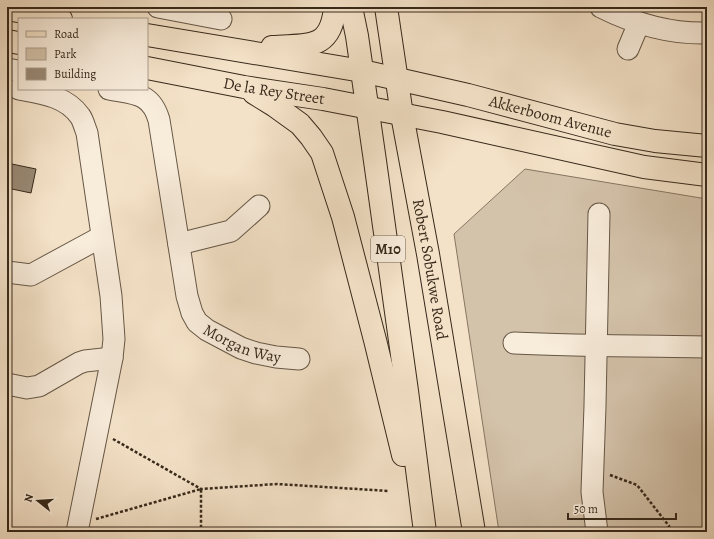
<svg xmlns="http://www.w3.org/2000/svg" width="714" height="539" viewBox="0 0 714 539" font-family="Alegreya,serif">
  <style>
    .green { fill: #d4c3ab; stroke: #867663 }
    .building { fill: #998975; stroke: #37291b }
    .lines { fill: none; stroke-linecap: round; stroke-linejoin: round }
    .minor-casing { stroke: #665746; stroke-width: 23 }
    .major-casing { stroke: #37291b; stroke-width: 24 }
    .path { stroke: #37291b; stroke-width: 2.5; stroke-dasharray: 3 2; stroke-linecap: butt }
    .minor { stroke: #f8ecdb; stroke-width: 21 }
    .major { stroke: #f4e2c8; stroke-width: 22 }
    .labels { text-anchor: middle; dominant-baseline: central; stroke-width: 4; stroke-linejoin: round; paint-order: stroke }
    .shield { fill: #f8ecdb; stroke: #716455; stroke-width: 1 }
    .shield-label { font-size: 15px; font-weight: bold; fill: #37291b }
    .street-label { font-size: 16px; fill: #37291b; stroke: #f8ecdb }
  </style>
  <rect width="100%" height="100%" fill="#f4e2c8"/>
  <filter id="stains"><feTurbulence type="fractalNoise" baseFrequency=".005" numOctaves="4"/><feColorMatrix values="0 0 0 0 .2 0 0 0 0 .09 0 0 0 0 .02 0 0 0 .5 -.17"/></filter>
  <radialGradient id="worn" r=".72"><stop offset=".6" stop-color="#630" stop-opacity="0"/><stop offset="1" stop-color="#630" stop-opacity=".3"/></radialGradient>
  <path class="green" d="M 525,169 L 707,199 L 707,532 L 499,532 L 454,234 Z"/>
  <path class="building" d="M 7,163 L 36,169 L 31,193 L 7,188 Z"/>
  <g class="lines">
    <defs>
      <g id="minor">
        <path d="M 158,7 L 221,19"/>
        <path d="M 601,7 C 633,23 670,34 707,33"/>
        <path d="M 628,49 L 639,23"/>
        <path d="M 7,69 L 19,71"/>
        <path d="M 19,89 C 41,93 66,96 80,116 C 83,120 85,128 87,133 L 111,296 L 114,339 L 112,358 L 77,532"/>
        <path id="s1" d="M 109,89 C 134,94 151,92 159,120 L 187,296 L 192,313 L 197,322 L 207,330 L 241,348 L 256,353 L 276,357 L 299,359"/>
        <path d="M 179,244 L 231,231 L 259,206"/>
        <path d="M 7,272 L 31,275 L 101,237"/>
        <path d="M 514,343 C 578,346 643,346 707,347"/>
        <path d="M 7,384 L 27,388 L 39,386 L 79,363 L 85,361 L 112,358"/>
        <path d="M 597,532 L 592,492 L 595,406 L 599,214"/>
      </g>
      <g id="major">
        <path d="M 351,7 L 357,36 L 375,161 L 407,391 L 425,532"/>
        <path id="s2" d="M 386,7 L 402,115 L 428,254 L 474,532"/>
        <path d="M 7,9 L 61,19"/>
        <path id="s3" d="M 147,35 L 362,71 L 468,95 L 615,134 L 655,141 L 707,146"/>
        <path d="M 7,41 L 19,43"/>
        <path d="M 272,47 C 306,44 331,52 335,7"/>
        <path id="s4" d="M 147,68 L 244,87 L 323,99 L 442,122 L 644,167 L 707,175"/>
        <path d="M 254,93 L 275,106 L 300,124 L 311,137 L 322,153 L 343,217 L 375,340 L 403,455"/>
      </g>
    </defs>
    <use href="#minor" class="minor-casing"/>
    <use href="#major" class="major-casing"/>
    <g class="path">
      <path d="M 113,439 L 201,489 L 277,484 L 389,491"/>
      <path d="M 610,475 L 637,485 L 669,526 L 670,532"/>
      <path d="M 96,519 L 201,489 L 201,532"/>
      <path d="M 665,532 L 668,527"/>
    </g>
    <use href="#minor" class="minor"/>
    <use href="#major" class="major"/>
  </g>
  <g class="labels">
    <rect class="shield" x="371" y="236" width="34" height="26" rx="3"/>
    <g class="shield-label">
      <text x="388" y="249">M10</text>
    </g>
    <g class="street-label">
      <text stroke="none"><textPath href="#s4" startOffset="129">De la Rey Street</textPath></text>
      <text stroke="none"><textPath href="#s3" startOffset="412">Akkerboom Avenue</textPath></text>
      <text stroke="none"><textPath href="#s2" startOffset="266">Robert Sobukwe Road</textPath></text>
      <text stroke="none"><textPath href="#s1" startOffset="321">Morgan Way</textPath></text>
    </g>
  </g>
  <rect width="714" height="539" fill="none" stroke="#f4e2c8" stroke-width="24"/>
  <rect x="8" y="8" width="698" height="523" fill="none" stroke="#37291b" stroke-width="2"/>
  <rect x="12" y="12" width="690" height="515" fill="none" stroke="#37291b"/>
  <rect x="18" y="18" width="130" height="72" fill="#f8ecdb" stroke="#ab9e8e"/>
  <rect x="26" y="31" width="20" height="6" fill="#f4e2c8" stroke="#ab9e8e"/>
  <text x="54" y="38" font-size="12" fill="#37291b">Road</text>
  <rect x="26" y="48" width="20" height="12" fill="#d4c3ab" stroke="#ab9e8e"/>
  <text x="54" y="58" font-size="12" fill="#37291b">Park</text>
  <rect x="26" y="68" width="20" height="12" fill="#998975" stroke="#ab9e8e"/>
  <text x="54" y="78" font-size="12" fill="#37291b">Building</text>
  <g transform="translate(38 501) rotate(287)" stroke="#f8ecdb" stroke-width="3" paint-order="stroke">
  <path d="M0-3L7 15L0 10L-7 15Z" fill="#37291b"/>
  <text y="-6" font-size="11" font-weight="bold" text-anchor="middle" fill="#37291b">N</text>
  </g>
  <path d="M568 513v6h108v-6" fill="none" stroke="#37291b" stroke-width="2"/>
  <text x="574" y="513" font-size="12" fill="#37291b" stroke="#f8ecdb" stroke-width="3" paint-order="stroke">50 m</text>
  <rect width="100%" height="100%" filter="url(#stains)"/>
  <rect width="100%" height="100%" fill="url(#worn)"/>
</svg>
